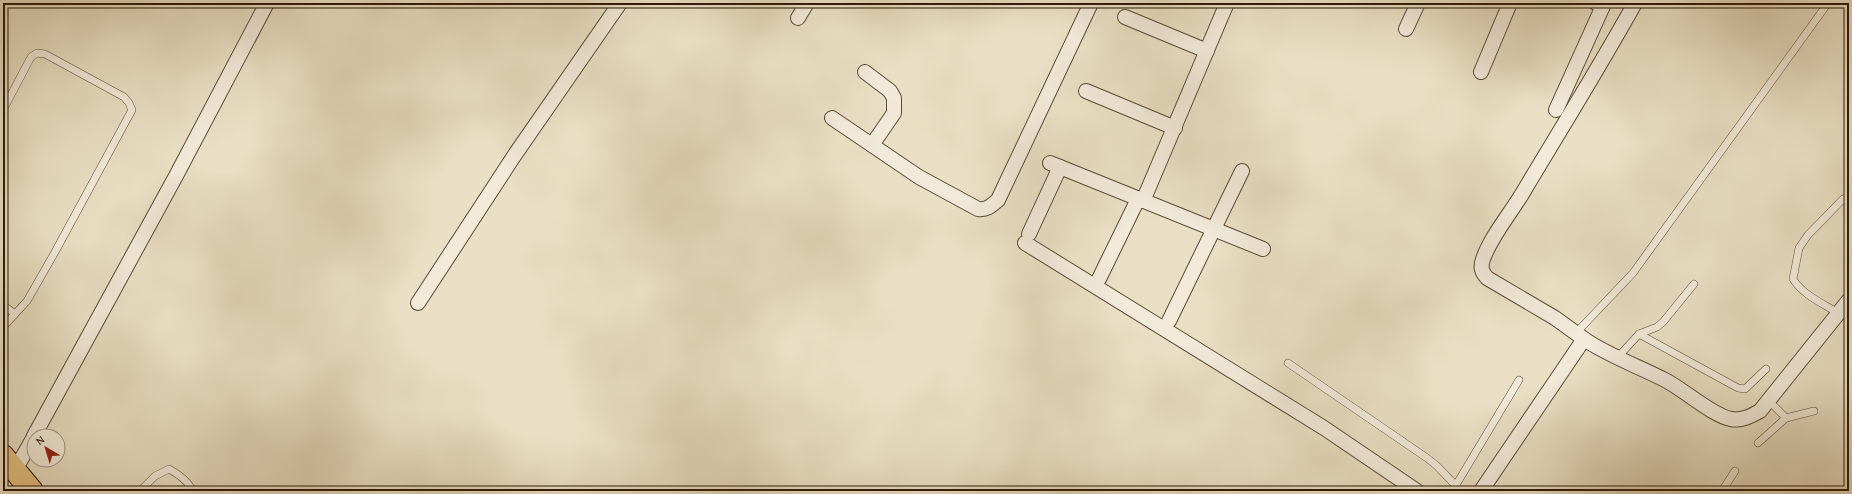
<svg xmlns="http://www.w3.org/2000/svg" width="1852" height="494" viewBox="0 0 1852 494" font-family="'Gentium Book Plus',serif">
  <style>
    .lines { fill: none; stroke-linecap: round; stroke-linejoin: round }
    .lane-casing { stroke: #5b4a37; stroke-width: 8 }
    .street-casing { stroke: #5b4a37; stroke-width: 16 }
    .primary-casing { stroke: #2c1908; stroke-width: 24 }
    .lane { stroke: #f1ead9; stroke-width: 7 }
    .street { stroke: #f1ead9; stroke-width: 14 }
    .primary { stroke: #e4c082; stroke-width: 22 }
  </style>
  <rect width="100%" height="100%" fill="#e9dfc4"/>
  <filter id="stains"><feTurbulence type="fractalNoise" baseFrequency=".005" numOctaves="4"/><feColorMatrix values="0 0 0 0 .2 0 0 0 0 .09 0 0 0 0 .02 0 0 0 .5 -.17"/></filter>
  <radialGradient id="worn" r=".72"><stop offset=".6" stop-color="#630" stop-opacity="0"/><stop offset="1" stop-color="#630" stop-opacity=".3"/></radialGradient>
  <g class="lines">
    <defs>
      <g id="lane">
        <path d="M 3,110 L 31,57 L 37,53 L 45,54 L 124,97 L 129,103 L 132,110 L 55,252 L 27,301 L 3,327"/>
        <path d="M 3,305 L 15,314"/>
        <path d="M 1838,313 C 1822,303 1803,295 1793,279 L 1799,248 L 1808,235 L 1843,199"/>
        <path d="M 1576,333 L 1633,273 L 1828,3"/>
        <path d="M 1639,334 L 1738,388 L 1745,389 L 1766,369"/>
        <path d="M 1618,357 L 1639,334 L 1657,327 L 1663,322 L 1694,284"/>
        <path d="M 1288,363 L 1427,458 L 1437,466 L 1461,491"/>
        <path d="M 1786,418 L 1814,411"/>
        <path d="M 1758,443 L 1786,418 L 1768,400"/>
        <path d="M 1456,485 L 1519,380"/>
        <path d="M 140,491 L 155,476 L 169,469 C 178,474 189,481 192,491"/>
        <path d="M 1722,491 L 1735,471"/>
      </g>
      <g id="street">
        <path d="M 1125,17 L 1207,51"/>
        <path d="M 798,18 L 807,3"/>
        <path d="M 1406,29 L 1418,3"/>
        <path d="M 865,72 L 890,91 L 894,98 L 894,113 L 872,145"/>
        <path d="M 1481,72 L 1510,3"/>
        <path d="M 1086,91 L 1175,128"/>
        <path d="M 1556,110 L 1603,6 L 1596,3"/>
        <path d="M 832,118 L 919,177 L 978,209 C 987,210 991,206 998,200 L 1091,3"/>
        <path d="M 1050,163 L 1263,249"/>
        <path d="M 1143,201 L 1227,3"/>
        <path d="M 1029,234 L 1060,167"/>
        <path d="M 1025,243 L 1324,428 L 1417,491"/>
        <path d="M 1099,279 L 1138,199"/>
        <path d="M 418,303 L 514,156 L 620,3"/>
        <path d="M 1169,321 L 1242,171"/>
        <path d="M 1584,339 C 1609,356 1638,366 1665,380 C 1683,389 1713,416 1731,419 C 1742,421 1751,416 1760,411 L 1849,300"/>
        <path d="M 34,436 L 177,174 L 267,3"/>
        <path d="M 15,470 L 34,437"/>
        <path d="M 1481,491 L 1584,339 L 1555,318 L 1487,278 C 1482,272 1480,268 1483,259 C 1492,234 1512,212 1525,189 C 1562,127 1600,66 1635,3"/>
      </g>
      <path id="primary" d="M 3,456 L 32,491"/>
    </defs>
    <use href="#lane" class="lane-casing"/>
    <use href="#street" class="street-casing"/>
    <use href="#primary" class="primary-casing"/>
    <use href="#lane" class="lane"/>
    <use href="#street" class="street"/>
    <use href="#primary" class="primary"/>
  </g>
  <rect width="1852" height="494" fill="none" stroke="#e9dfc4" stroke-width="16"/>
  <rect x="4" y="4" width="1844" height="486" fill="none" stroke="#2c1908" stroke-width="2"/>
  <rect x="8" y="8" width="1836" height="478" fill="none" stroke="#2c1908"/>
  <g transform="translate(46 448) rotate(322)"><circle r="19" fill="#f1ead9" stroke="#a29685"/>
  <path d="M0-3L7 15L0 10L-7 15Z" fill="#8f2418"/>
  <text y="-6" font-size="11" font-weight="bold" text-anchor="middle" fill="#2c1908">N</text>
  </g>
  <rect width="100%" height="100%" filter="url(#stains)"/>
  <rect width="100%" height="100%" fill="url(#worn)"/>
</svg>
